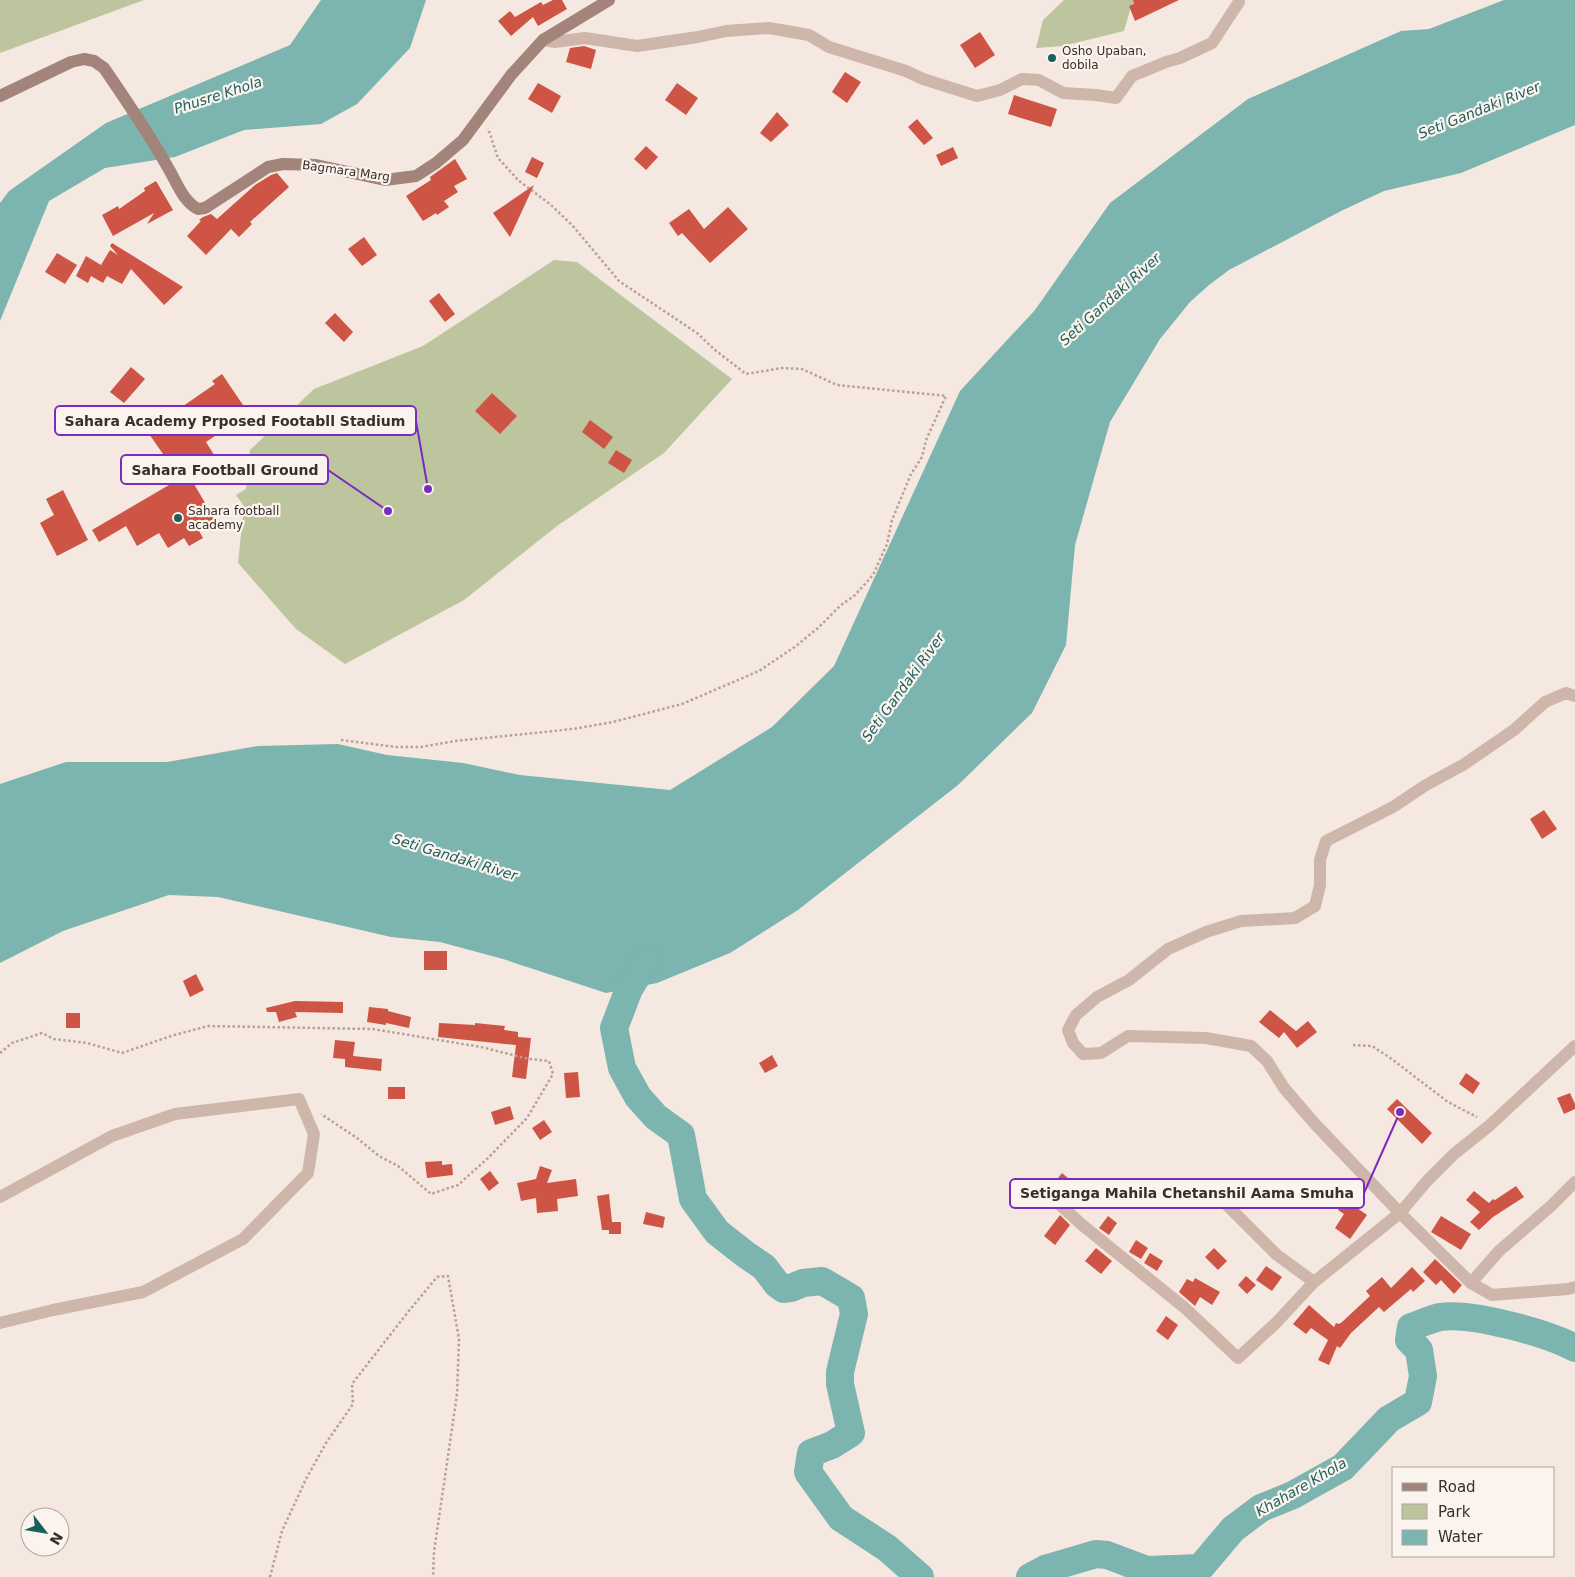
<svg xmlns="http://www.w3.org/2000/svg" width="1575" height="1577" viewBox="0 0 1575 1577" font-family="'DejaVu Sans',sans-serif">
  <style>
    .green { fill: #bdc59e }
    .water { fill: #7cb4af }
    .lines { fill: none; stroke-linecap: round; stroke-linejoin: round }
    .river { stroke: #7cb4af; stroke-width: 28 }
    .building { fill: #ce5445 }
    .path { stroke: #ba9f94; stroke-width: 2.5; stroke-dasharray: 2.5 2.5; stroke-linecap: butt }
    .street { stroke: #ceb6aa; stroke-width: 12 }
    .secondary { stroke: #a2847b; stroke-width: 12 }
    .poi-dot { fill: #1c605c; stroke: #fbf3ed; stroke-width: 2 }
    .labels { text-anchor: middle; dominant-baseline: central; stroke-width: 4.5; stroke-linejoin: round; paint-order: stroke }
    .poi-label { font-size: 12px; fill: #3b2d2a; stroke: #fbf3ed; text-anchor: start }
    .street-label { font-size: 12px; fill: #3b2d2a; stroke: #fbf3ed }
    .water-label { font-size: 14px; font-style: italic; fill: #1c605c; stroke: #fbf3ed }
    .leader { fill: none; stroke: #7b2cbf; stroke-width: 2 }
    .callout-dot { fill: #7b2cbf; stroke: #fbf3ed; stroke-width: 2 }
    .callout { fill: #fbf3ed; stroke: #7b2cbf; stroke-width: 2 }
    .callout-label { font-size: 14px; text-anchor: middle; font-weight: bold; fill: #3b2d2a }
  </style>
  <rect width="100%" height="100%" fill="#f5e8e0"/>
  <g class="green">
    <path d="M 0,0 L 144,0 L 0,53 Z"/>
    <path d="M 1064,0 L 1136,0 L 1130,10 L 1124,31 L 1063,46 L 1036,48 L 1043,20 Z"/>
    <path d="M 554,260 L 577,262 L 732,379 L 664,453 L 557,526 L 464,600 L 345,664 L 296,629 L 238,563 L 244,506 L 236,495 L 246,489 L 250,450 L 314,389 L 423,346 Z"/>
  </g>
  <g class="water">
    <path d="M 321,0 L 426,0 L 410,48 L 357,104 L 321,124 L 244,130 L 175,157 L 105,168 L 49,201 L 0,321 L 0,203 L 9,191 L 106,123 L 290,45 Z"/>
    <path d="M 1504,0 L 1575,0 L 1575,125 L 1461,173 L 1384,191 L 1341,211 L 1229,270 L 1209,285 L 1190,302 L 1160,339 L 1110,422 L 1075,545 L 1066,645 L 1032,713 L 958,785 L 798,910 L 730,953 L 657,983 L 606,993 L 503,959 L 440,942 L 391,937 L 218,897 L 169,895 L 63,931 L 0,963 L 0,784 L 66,762 L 167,762 L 258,746 L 338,744 L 387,755 L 463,763 L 520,775 L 670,790 L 772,727 L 834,666 L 960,391 L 1035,310 L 1110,203 L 1248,99 L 1401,31 L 1429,29 Z"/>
  </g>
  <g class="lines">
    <g class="river">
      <path d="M 648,958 L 629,989 L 614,1028 L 622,1068 L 638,1097 L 656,1117 L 681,1135 L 693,1199 L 717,1232 L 745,1254 L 764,1267 L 777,1284 L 784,1289 L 791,1288 L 803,1283 L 822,1281 L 851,1298 L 854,1314 L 840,1372 L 840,1384 L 851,1433 L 832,1445 L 811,1453 L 808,1472 L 841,1518 L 887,1548 L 920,1577"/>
      <path d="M 1030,1577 L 1045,1569 L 1096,1554 L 1107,1555 L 1147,1570 L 1200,1568 L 1233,1529 L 1261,1508 L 1293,1495 L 1343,1467 L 1389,1419 L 1418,1402 L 1423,1376 L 1419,1350 L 1409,1340 L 1411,1327 C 1420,1324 1431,1319 1440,1317 C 1471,1312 1547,1333 1575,1348"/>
    </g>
  </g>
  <g class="building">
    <path d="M 553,0 L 562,0 L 567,9 L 538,26 L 533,17 L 511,36 L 498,21 L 510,11 L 515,17 L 541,2 L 543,5 Z"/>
    <path d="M 1133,0 L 1179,0 L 1135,21 L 1129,6 L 1134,4 Z"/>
    <path d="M 980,32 L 995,55 L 975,68 L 960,45 Z"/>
    <path d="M 584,46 L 596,50 L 591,69 L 566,62 L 570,48 Z"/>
    <path d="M 845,72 L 861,82 L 847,103 L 832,92 Z"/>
    <path d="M 538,83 L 561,96 L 552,113 L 528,99 Z"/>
    <path d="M 677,83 L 698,98 L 686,115 L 665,100 Z"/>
    <path d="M 1014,95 L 1057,109 L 1051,127 L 1008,114 Z"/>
    <path d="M 777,112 L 789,125 L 771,142 L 760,133 Z"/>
    <path d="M 917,119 L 933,138 L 924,145 L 908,127 Z"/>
    <path d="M 646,146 L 658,157 L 646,170 L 634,159 Z"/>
    <path d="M 953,147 L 958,158 L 941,166 L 936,155 Z"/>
    <path d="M 532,157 L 544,163 L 537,178 L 525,172 Z"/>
    <path d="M 455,159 L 467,179 L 454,186 L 458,192 L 444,201 L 449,207 L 437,215 L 436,213 L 423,221 L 406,196 L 431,180 L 430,177 Z"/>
    <path d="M 277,173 L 289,187 L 250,222 L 252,224 L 239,237 L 231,229 L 206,255 L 187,236 L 201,221 L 199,220 L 203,217 L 211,214 L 217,219 L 255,185 L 271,175 Z"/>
    <path d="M 156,181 L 173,210 L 147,224 L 154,213 L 113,236 L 102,215 L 118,206 L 119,209 L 145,191 L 144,188 Z"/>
    <path d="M 534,185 L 510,237 L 493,213 Z"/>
    <path d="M 728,207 L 748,229 L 710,263 L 682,233 L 678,236 L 669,223 L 689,209 L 704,229 Z"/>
    <path d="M 364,237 L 377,255 L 362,266 L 348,249 Z"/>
    <path d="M 112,243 L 159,272 L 183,287 L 164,305 L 131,269 L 122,284 L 107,276 L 103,283 L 91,276 L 88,283 L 76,276 L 86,256 L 101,265 L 110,250 L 118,255 L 110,246 Z"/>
    <path d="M 57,253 L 77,265 L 65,284 L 45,272 Z"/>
    <path d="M 439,293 L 455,314 L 445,322 L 429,301 Z"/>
    <path d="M 335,313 L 353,332 L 344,342 L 325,323 Z"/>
    <path d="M 131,367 L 145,379 L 124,403 L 110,392 Z"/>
    <path d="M 222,374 L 247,411 L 232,421 L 234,423 L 206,442 L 221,466 L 194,484 L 215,520 L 198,529 L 203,538 L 189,546 L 184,538 L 168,548 L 159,533 L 137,546 L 126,526 L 99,542 L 92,530 L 169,485 L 179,477 L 147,431 L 215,384 L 212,381 Z"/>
    <path d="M 492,393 L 517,416 L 500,434 L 475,411 Z"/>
    <path d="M 590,420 L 613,437 L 604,449 L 582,432 Z"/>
    <path d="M 616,450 L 632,460 L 624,473 L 608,463 Z"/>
    <path d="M 63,490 L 88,540 L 57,556 L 40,523 L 54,515 L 46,499 Z"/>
    <path d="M 1544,810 L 1557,829 L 1542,839 L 1530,819 Z"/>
    <rect x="424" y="951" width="23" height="19"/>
    <path d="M 196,974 L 204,990 L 190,997 L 183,981 Z"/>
    <path d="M 295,1001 L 343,1002 L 343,1013 L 295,1012 L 297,1017 L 279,1022 L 276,1012 L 267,1012 L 266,1008 Z"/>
    <path d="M 369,1007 L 388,1009 L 388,1011 L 411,1017 L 409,1028 L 386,1023 L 386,1025 L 367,1022 Z"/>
    <path d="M 1270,1010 L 1296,1031 L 1308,1021 L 1317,1032 L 1297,1048 L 1284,1032 L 1279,1038 L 1259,1022 Z"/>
    <rect x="66" y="1013" width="14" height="15"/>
    <path d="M 439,1023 L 475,1025 L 475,1023 L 505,1026 L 504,1030 L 518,1032 L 518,1037 L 531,1038 L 526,1079 L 512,1077 L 516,1045 L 438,1037 Z"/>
    <path d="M 335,1040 L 355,1042 L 353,1056 L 382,1059 L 381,1071 L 345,1067 L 345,1059 L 333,1058 Z"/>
    <path d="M 772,1055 L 778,1066 L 765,1073 L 759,1063 Z"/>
    <path d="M 578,1072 L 580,1097 L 566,1098 L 564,1073 Z"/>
    <path d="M 1466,1073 L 1480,1083 L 1473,1094 L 1459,1084 Z"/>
    <rect x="388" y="1087" width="17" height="12"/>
    <path d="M 1570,1093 L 1575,1104 L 1575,1109 L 1564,1114 L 1557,1098 Z"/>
    <path d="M 1397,1099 L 1432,1133 L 1422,1144 L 1387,1109 Z"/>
    <path d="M 510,1106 L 514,1119 L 495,1125 L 491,1112 Z"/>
    <path d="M 544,1120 L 552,1132 L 540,1140 L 532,1128 Z"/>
    <path d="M 442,1161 L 442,1165 L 452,1164 L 453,1175 L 427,1178 L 425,1162 Z"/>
    <path d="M 540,1166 L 552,1170 L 547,1183 L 576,1179 L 578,1196 L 557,1199 L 558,1211 L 537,1213 L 536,1198 L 521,1201 L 517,1183 L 536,1179 Z"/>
    <path d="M 490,1171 L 499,1183 L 489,1191 L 480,1179 Z"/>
    <path d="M 1062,1173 L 1080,1188 L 1072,1197 L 1055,1182 Z"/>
    <path d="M 1516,1186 L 1524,1197 L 1493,1217 L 1479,1230 L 1470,1222 L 1480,1212 L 1466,1200 L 1474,1191 L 1489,1203 L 1493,1199 L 1495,1200 Z"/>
    <path d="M 609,1194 L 612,1222 L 621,1222 L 621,1234 L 609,1234 L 609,1230 L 602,1230 L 597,1196 Z"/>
    <path d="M 1346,1200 L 1367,1215 L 1350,1239 L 1335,1228 L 1344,1214 L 1338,1210 Z"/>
    <path d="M 646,1212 L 665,1217 L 663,1228 L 643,1224 Z"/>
    <path d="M 1060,1215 L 1070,1225 L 1055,1245 L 1044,1236 Z"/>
    <path d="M 1108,1216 L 1117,1223 L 1109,1235 L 1099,1228 Z"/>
    <path d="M 1441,1216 L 1471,1234 L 1461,1250 L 1431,1232 Z"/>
    <path d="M 1136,1240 L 1148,1248 L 1141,1259 L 1129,1252 Z"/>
    <path d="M 1096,1248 L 1112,1261 L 1101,1274 L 1085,1261 Z"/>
    <path d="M 1214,1248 L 1227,1261 L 1218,1270 L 1205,1257 Z"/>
    <path d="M 1150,1253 L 1163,1261 L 1157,1271 L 1144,1263 Z"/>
    <path d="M 1435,1259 L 1462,1285 L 1454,1294 L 1441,1280 L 1436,1285 L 1423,1272 Z"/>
    <path d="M 1266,1266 L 1282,1277 L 1272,1291 L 1256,1280 Z"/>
    <path d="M 1412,1267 L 1425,1281 L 1413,1292 L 1411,1289 L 1384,1312 L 1379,1307 L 1351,1333 L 1340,1348 L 1337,1346 L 1329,1365 L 1318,1360 L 1328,1340 L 1311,1328 L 1306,1334 L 1293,1324 L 1309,1305 L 1334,1327 L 1336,1323 L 1339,1324 L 1342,1322 L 1370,1296 L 1366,1291 L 1382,1277 L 1391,1288 Z"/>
    <path d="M 1246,1276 L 1256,1285 L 1247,1294 L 1238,1285 Z"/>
    <path d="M 1195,1278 L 1220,1292 L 1212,1305 L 1200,1297 L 1195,1306 L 1179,1292 L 1187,1279 L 1193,1282 Z"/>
    <path d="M 1166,1316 L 1178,1325 L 1168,1340 L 1156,1331 Z"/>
  </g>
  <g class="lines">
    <g class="path">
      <path d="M 341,740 L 396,747 L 421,747 L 455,741 L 573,729 L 613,722 L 682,704 L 759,671 L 796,646 L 818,628 L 840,606 L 855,595 L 873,575 L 887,544 L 892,520 L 911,474 L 922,457 L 926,440 L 946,396 L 837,385 L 802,369 L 782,368 L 746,374 L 715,350 L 697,333 L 619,281 L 572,225 L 551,205 L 519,181 L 498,158 L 488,128"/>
      <path d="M 1353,1045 L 1372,1046 L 1389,1057 L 1448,1102 L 1477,1117"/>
      <path d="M 0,1053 L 12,1043 L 42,1033 L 54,1039 L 87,1043 L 122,1053 L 171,1036 L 208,1026 L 373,1029 L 481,1047 L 529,1059 L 549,1061 L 553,1074 L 527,1118 L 488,1158 L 458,1185 L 431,1194 L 398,1166 L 379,1156 L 357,1138 L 321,1114"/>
      <path d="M 270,1577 L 282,1531 L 306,1479 L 326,1443 L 353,1404 L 352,1384 L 408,1312 L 437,1277 L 448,1276 L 459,1339 L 457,1394 L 434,1552 L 433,1577"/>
    </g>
    <g class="street">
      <path d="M 543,40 L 555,42 L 585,38 L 637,46 L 698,37 L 726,31 L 769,28 L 809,35 L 829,47 L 906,71 L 923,79 L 977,96 L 1000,90 L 1022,79 L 1039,80 L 1063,93 L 1096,95 L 1116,98 L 1132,76 L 1166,62 L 1180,58 L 1212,43 L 1239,2"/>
      <path d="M 1575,696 L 1566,693 L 1545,702 L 1514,730 L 1463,765 L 1426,785 L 1393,807 L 1326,841 L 1320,860 L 1320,885 L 1315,906 L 1295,918 L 1241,921 L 1206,932 L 1168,949 L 1129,980 L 1097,997 L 1076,1015 L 1068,1030 L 1073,1043 L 1083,1054 L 1101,1053 L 1128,1036 L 1206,1038 L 1251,1046 L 1267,1061 L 1284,1088 L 1315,1124 L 1400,1213 L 1471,1283 L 1492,1295 L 1568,1289 L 1575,1287"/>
      <path d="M 0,1197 L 112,1136 L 175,1114 L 299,1099 L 314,1134 L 308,1173 L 243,1239 L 143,1292 L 53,1310 L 0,1323"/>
      <path d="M 1223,1201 L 1277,1255 L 1314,1282"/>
      <path d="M 1057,1202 L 1081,1224 L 1185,1308 L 1238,1358 L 1276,1323 L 1314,1282 L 1400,1213 L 1427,1181 L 1454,1154 L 1489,1126 L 1575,1046"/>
      <path d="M 1471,1283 L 1499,1251 L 1551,1206 L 1575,1182"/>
    </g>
    <path class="secondary" d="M 0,96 L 71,62 L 84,59 L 94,61 L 104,68 C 126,100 148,132 167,166 C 176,180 182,201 198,209 L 205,208 L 268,167 L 283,164 L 316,165 L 385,180 L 416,176 L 436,163 L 463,140 L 511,75 L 543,40 L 609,0"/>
  </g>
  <g class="poi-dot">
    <circle cx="1052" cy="58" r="5"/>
    <circle cx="178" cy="518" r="5"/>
  </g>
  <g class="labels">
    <g class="poi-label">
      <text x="1062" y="51">Osho Upaban,<tspan x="1062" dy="14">dobila</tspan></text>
      <text x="188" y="511">Sahara football<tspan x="188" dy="14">academy</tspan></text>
    </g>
    <g class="street-label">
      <text transform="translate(346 171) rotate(8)">Bagmara Marg</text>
    </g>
    <g class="water-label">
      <text transform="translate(218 95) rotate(-18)">Phusre Khola</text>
      <text transform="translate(1479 110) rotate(-22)">Seti Gandaki River</text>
      <text transform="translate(1110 299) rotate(-42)">Seti Gandaki River</text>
      <text transform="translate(903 687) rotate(-54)">Seti Gandaki River</text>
      <text transform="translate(455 857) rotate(17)">Seti Gandaki River</text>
      <text transform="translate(1301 1487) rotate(-30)">Khahare Khola</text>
    </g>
  </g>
  <path class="leader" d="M428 489L416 421M388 511L328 470M1400 1112L1364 1193"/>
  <g class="callout-dot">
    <circle cx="428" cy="489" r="5"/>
    <circle cx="388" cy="511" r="5"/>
    <circle cx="1400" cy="1112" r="5"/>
  </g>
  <g class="callout">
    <rect x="55" y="406" width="361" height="29" rx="5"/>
    <rect x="121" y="455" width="207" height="29" rx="5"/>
    <rect x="1010" y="1179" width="354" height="29" rx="5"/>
  </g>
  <g class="callout-label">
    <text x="235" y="426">Sahara Academy Prposed Footabll Stadium</text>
    <text x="225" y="475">Sahara Football Ground</text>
    <text x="1187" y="1198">Setiganga Mahila Chetanshil Aama Smuha</text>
  </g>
  <rect x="1392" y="1467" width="162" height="90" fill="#fbf3ed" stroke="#aea49f"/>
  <rect x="1402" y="1483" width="25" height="8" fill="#a2847b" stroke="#aea49f"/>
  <text x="1438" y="1492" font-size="15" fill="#3b2d2a">Road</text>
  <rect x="1402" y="1504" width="25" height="15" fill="#bdc59e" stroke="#aea49f"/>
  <text x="1438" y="1517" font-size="15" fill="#3b2d2a">Park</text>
  <rect x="1402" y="1530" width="25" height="15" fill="#7cb4af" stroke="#aea49f"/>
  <text x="1438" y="1542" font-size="15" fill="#3b2d2a">Water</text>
  <g transform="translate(45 1532) rotate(121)"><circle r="24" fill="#fbf3ed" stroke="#aea49f"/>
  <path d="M0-4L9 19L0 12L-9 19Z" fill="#1c605c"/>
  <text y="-8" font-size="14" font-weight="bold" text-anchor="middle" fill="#3b2d2a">N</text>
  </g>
</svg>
